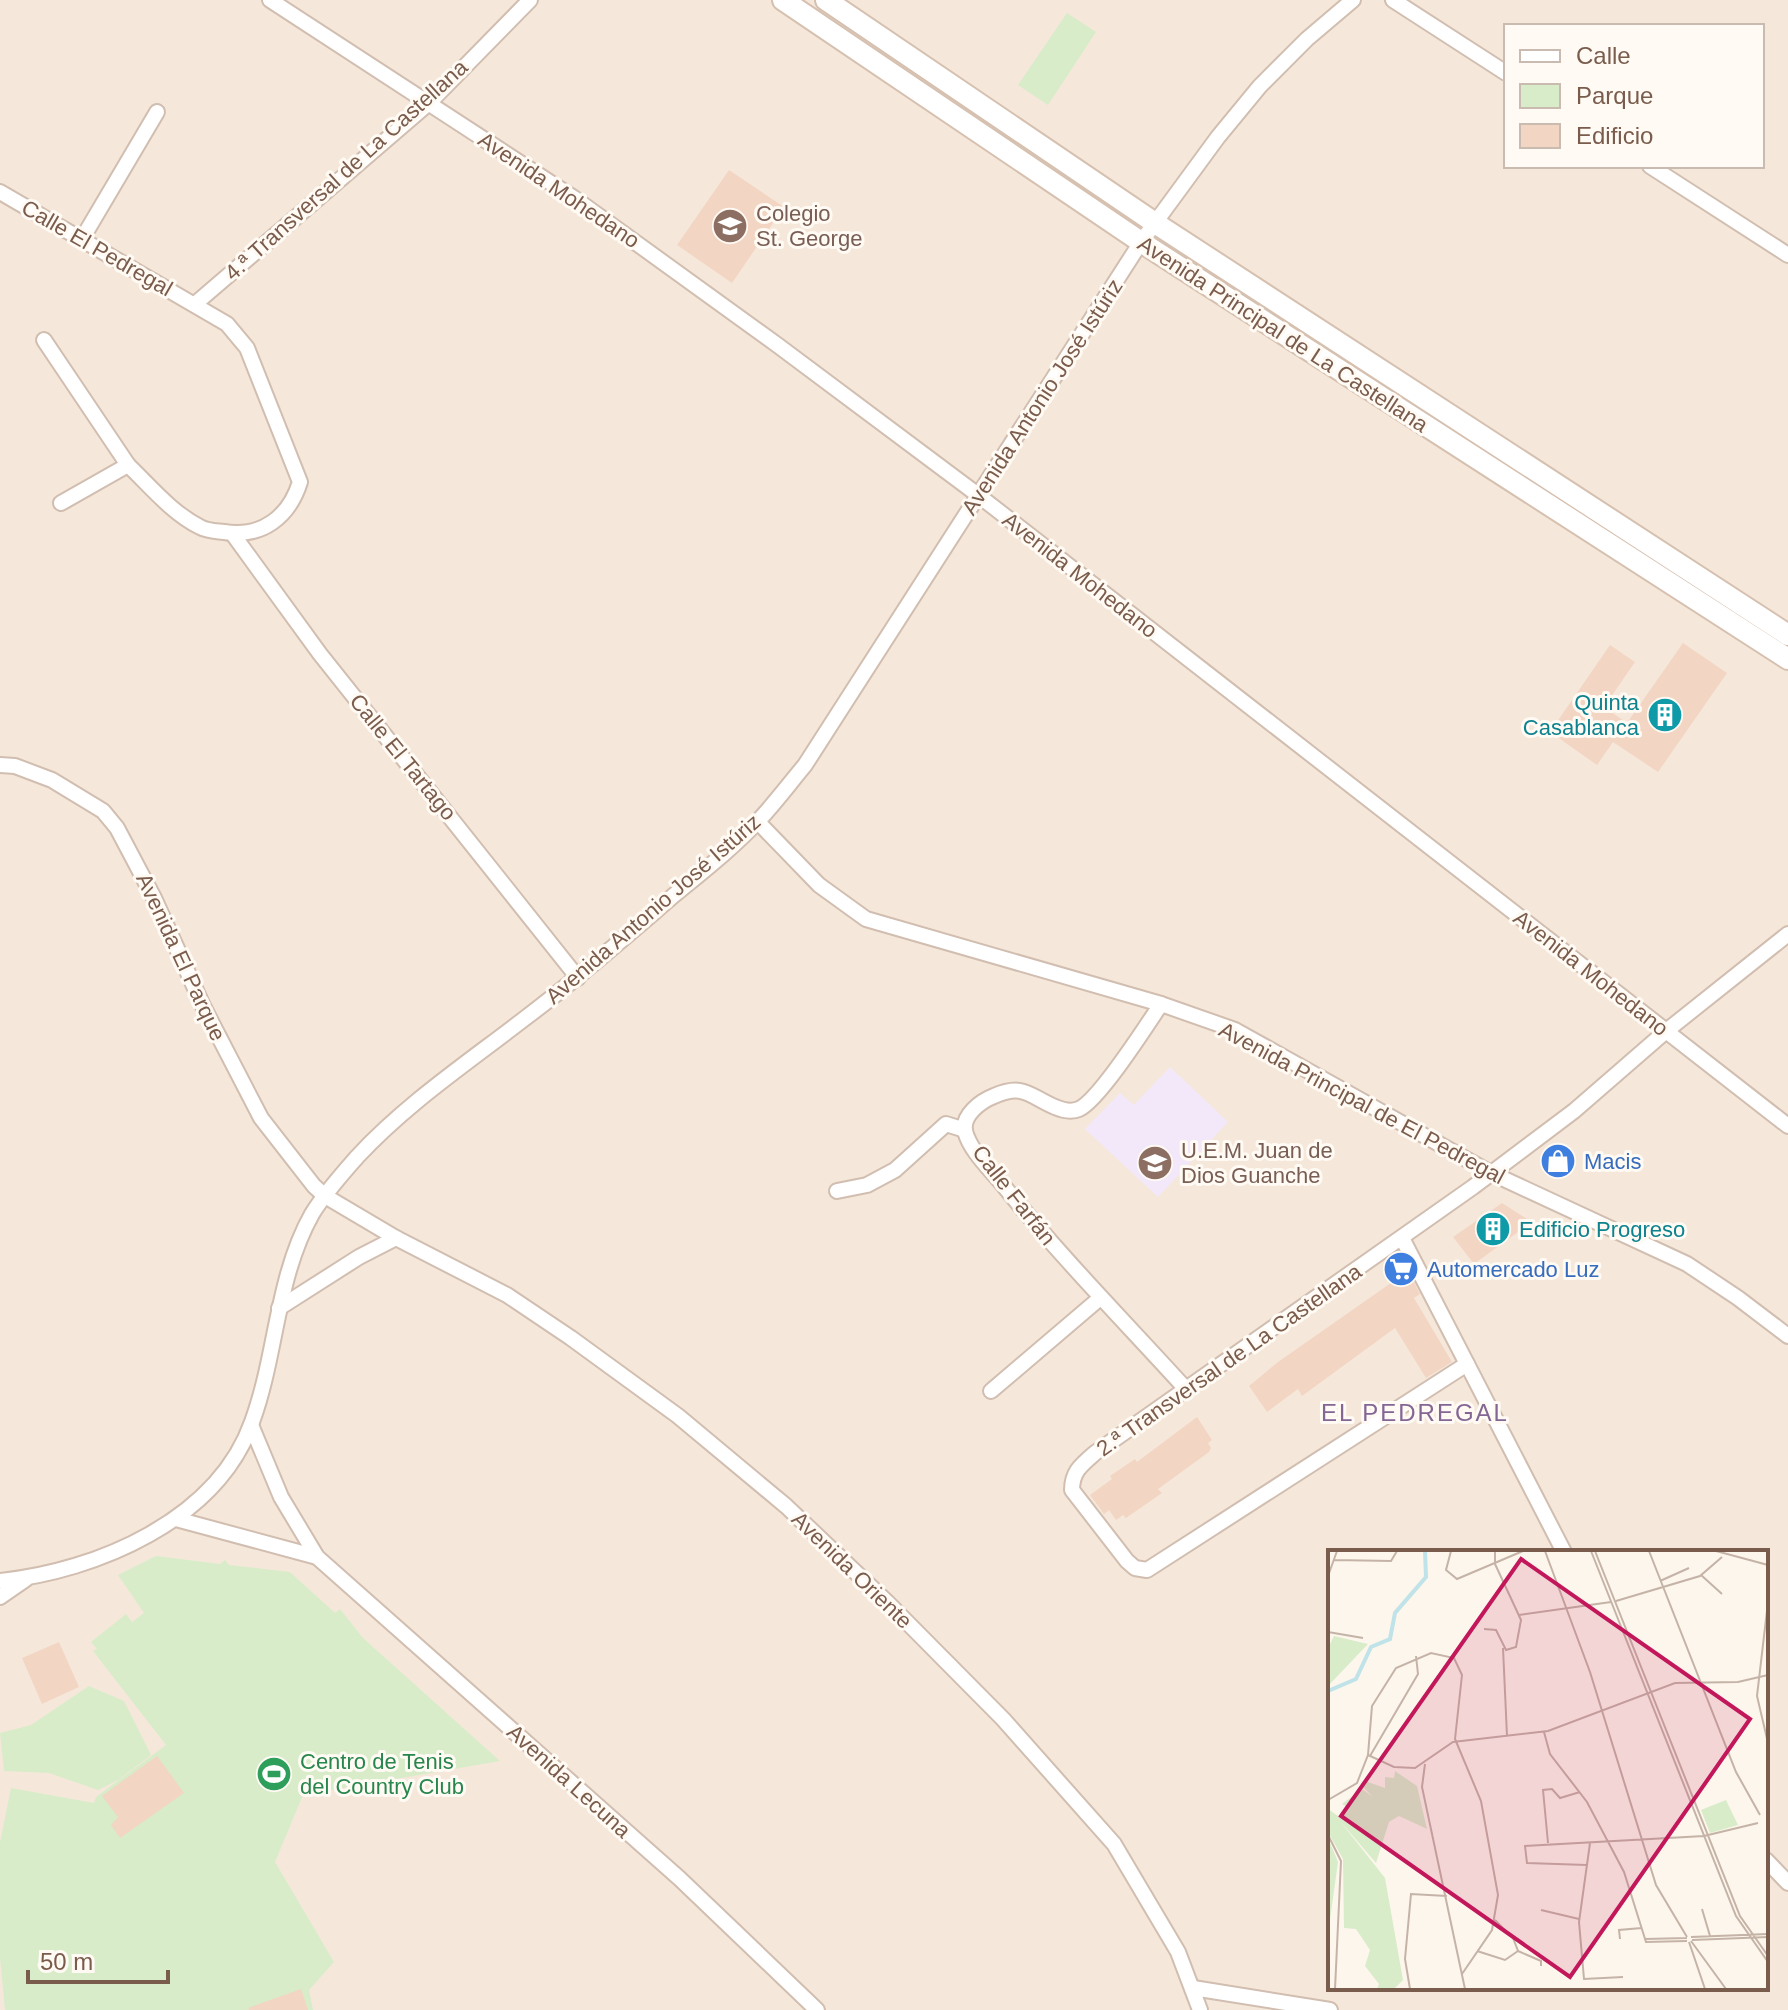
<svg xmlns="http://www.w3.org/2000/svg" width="1788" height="2010" viewBox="0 0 1788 2010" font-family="Helvetica,sans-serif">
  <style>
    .residential { fill: #f5e8da; fill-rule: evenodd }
    .education { fill: #f3e8fa }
    .green { fill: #d8ecc9 }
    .building { fill: #f3d5c3 }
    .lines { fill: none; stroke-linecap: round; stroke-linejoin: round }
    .street-casing { stroke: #d1beb0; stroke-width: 18 }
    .secondary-casing { stroke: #d6c0b0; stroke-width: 24 }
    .street { stroke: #fff; stroke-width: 14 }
    .secondary { stroke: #fff; stroke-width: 20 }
    .labels { text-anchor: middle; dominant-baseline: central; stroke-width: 6; stroke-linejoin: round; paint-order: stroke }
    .street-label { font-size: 22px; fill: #7a5c4d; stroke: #fffaf3 }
    .education-label { font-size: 22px; fill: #785e54; stroke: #fffaf3; text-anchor: start }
    .culture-label { font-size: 22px; fill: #0d838f; stroke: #fffaf3; text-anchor: end }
    .shop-label { font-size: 22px; fill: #366cbe; stroke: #fffaf3; text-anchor: start }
    .leisure-label { font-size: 22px; fill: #27864d; stroke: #fffaf3; text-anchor: start }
    .neighbourhood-label { font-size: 24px; letter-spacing: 2px; fill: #846695; stroke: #fffaf3 }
    .inset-river { fill: none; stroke: #bfe3e8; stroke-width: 4 }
    .inset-road { fill: none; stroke: #c5b3a7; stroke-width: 2 }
    .view { fill: #c2185b; fill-opacity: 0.15; stroke: #c2185b; stroke-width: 4 }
    .inset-edge { fill: none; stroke: #7a5c4d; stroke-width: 4 }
  </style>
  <rect width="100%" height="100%" fill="#fdf6ec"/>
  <path class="residential" d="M 0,0 L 1788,0 L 1788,2010 L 0,2010 ZM 1506,26 L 1762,26 L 1762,166 L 1506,166 ZM 1330,1552 L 1766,1552 L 1766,1988 L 1330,1988 Z"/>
  <path class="education" d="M 1170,1067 L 1228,1122 L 1158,1197 L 1085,1129 L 1120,1093 L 1134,1105 Z"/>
  <g class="green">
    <path d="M 1067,13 L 1096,32 L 1048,105 L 1018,85 Z"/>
    <path d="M 156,1556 L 220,1564 L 225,1560 L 229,1565 L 290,1572 L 335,1613 L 340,1609 L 363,1638 L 500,1761 L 303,1795 L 275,1862 L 334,1962 L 309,1990 L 313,2010 L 5,2010 L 0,1958 L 0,1842 L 11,1788 L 94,1803 L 96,1797 L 166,1745 L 93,1651 L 97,1649 L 91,1642 L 126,1614 L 132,1622 L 144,1613 L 118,1575 Z"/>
    <path d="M 89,1686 L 124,1701 L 151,1755 L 118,1780 L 98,1790 L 49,1773 L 4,1771 L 0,1733 L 31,1725 Z"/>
  </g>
  <g class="building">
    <path d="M 729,170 L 784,207 L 732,283 L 677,245 Z"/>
    <path d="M 1683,643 L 1727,673 L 1658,772 L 1613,742 L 1597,765 L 1550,732 L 1610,645 L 1635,662 L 1604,707 L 1627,723 Z"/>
    <path d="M 1502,1203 L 1532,1222 L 1474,1264 L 1453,1237 Z"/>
    <path d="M 1408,1271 L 1420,1294 L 1414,1298 L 1452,1362 L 1426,1378 L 1395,1328 L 1302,1396 L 1298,1389 L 1267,1412 L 1249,1386 L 1278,1362 Z"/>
    <path d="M 1197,1417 L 1212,1440 L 1208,1443 L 1211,1448 L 1209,1452 L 1158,1489 L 1162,1493 L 1126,1518 L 1123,1515 L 1116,1520 L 1109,1510 L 1104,1514 L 1090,1495 L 1112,1479 L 1110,1476 L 1135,1459 L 1137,1462 Z"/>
    <path d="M 59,1642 L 79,1687 L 42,1704 L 22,1658 Z"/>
    <path d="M 157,1756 L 184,1793 L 120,1838 L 111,1825 L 118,1817 L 102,1796 Z"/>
    <path d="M 301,1989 L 308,2010 L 249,2010 L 248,2008 Z"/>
  </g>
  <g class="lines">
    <defs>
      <g id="street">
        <path d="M 270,0 L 574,198 L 776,344 L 978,495 L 1788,1126"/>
        <path d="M 1393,0 L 1506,73"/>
        <path d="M 1650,166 L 1788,255"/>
        <path d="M 0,192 L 227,324 L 247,348 L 300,482 C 289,517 262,538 224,532 C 216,531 207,531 200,527 C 172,513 150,486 128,465 L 61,503"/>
        <path d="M 82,239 L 157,112"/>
        <path d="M 195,304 L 429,103 L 530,0"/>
        <path d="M 44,340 L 128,465"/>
        <path d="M 232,533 L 320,654 L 578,978"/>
        <path d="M 0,765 L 15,766 L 52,780 L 103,811 L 117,828 L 154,898 L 203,1006 L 261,1118 L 314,1186 L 325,1196 L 396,1238 L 507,1295 L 571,1338 L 678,1416 L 786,1506 L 888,1603 L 1003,1719 L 1114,1844 L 1178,1952 L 1200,2010"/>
        <path d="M 758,822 L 819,885 L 866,919 L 1161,1004 L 1235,1030 L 1491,1173 L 1687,1264 L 1738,1298 L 1788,1336"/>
        <path d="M 1161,1004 C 1147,1025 1099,1100 1079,1109 C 1072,1112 1062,1110 1055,1107 C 1029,1096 1024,1083 994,1096 C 981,1101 962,1115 965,1131 C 970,1151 991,1170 1003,1185 C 1060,1256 1124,1321 1185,1388"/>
        <path d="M 837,1191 L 867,1185 L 895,1170 L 946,1124 L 965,1130"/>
        <path d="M 1402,1238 L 1564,1552"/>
        <path d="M 279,1308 L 359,1257 L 396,1238"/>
        <path d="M 1467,1364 L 1147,1570 L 1135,1568 L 1127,1561 L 1072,1490 C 1072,1472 1081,1465 1095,1453 L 1473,1187 L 1574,1111 L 1665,1032 L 1788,934"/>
        <path d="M 991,1391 L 1099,1299"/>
        <path d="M 251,1425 L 281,1497 L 317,1557 L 679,1878 L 817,2010"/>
        <path d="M 176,1519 L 317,1557"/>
        <path d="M 0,1581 C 97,1571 217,1520 252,1422 C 277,1354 276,1278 312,1214 C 324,1194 342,1174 357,1157 C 406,1104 467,1063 524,1019 C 576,980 624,938 673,896 C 702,872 733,848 759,820 C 775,803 790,783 805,765 L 1141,242 L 1218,137 L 1260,86 L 1307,39 L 1353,0"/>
        <path d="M 0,1597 L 26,1579"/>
        <path d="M 1766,1860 L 1788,1883"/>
        <path d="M 1193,1988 L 1330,2010"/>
      </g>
      <g id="secondary">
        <path d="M 783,0 L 1141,242 L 1788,659"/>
        <path d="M 826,0 L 1155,223 L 1788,635"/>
      </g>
    </defs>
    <use href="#street" class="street-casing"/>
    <use href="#secondary" class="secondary-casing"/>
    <use href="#street" class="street"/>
    <use href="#secondary" class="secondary"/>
  </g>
  <defs>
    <symbol id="school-disc" viewBox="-11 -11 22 22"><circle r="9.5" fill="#8d6e63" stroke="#fffaf3"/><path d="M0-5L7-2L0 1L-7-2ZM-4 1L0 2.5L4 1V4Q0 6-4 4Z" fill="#fff"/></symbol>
    <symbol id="building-disc" viewBox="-11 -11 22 22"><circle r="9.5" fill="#0f9aa8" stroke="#fffaf3"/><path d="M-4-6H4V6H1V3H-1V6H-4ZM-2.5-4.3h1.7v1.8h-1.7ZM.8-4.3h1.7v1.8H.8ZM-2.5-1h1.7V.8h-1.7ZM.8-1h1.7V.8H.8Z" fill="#fff"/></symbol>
    <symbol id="shop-disc" viewBox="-11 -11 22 22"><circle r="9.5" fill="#3f7fe0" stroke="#fffaf3"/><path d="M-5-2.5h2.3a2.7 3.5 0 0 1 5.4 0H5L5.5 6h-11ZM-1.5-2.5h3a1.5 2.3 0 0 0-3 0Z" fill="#fff"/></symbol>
    <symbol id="supermarket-disc" viewBox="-11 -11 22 22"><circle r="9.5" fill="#3f7fe0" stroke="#fffaf3"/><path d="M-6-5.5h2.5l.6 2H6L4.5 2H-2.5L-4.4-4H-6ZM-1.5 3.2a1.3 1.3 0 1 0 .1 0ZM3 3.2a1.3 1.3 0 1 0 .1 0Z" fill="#fff"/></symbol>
    <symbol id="stadium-disc" viewBox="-11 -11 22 22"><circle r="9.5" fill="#2e9e5b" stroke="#fffaf3"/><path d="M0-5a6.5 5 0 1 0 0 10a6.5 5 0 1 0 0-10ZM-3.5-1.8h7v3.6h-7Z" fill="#fff"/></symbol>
  </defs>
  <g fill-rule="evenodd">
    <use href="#school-disc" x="710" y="206" width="40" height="40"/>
    <use href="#building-disc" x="1645" y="695" width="40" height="40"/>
    <use href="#shop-disc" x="1538" y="1141" width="40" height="40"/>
    <use href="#school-disc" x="1135" y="1143" width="40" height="40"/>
    <use href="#building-disc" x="1473" y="1209" width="40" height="40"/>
    <use href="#supermarket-disc" x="1381" y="1249" width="40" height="40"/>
    <use href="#stadium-disc" x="254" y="1754" width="40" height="40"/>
  </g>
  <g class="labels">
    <g class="street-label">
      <text transform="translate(346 170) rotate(-42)">4.ª Transversal de La Castellana</text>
      <text transform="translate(559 190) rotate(34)">Avenida Mohedano</text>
      <text transform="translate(97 248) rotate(30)">Calle El Pedregal</text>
      <text transform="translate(1283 334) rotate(33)">Avenida Principal de La Castellana</text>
      <text transform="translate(1042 397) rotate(-57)">Avenida Antonio José Istúriz</text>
      <text transform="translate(1080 575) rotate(38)">Avenida Mohedano</text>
      <text transform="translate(403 757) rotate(51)">Calle El Tartago</text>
      <text transform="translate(653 909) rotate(-41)">Avenida Antonio José Istúriz</text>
      <text transform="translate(181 957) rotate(65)">Avenida El Parque</text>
      <text transform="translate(1591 973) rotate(38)">Avenida Mohedano</text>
      <text transform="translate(1362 1103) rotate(28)">Avenida Principal de El Pedregal</text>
      <text transform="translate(1014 1195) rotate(52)">Calle Farfán</text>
      <text transform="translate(1229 1360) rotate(-35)">2.ª Transversal de La Castellana</text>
      <text transform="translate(852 1570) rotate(44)">Avenida Oriente</text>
      <text transform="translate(569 1781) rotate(42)">Avenida Lecuna</text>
    </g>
    <g class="education-label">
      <text x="756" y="213">Colegio<tspan x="756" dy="25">St. George</tspan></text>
      <text x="1181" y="1150">U.E.M. Juan de<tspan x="1181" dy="25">Dios Guanche</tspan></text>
    </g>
    <g class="culture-label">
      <text x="1639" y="702">Quinta<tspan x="1639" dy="25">Casablanca</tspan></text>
      <text x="1519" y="1229" text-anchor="start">Edificio Progreso</text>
    </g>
    <g class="shop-label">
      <text x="1584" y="1161">Macis</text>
      <text x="1427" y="1269">Automercado Luz</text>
    </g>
    <g class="leisure-label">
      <text x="300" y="1761">Centro de Tenis<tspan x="300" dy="25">del Country Club</tspan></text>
    </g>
    <g class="neighbourhood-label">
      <text x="1415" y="1412">EL PEDREGAL</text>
    </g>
  </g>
  <g transform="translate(1328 1550)">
    <rect width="440" height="440" fill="#fdf6ec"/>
    <path d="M 6,86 L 40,94 L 0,136 L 0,98 ZM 67,221 L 89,236 L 99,279 L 71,266 L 61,272 L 48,313 L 12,271 L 57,328 L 75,430 L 66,439 L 49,439 L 51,434 L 37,416 L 42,400 L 28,379 L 16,378 L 15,309 L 0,282 L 0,259 L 13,268 L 19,257 L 14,254 L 34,239 L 45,247 L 34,236 L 37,231 L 57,238 L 57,227 L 66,228 ZM 398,250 L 410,275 L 382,283 L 373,260 ZM 0,288 L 10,312 L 0,384 Z" fill="#d8ecc9"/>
    <path class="inset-river" d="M 0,141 L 28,129 L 43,97 L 62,89 L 67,63 L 98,27 L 97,1"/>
    <path class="inset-road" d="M 123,1 L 118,20 L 129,29 L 195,1M 217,1 L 262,122 L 328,335 L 359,387M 263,1 L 408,366 L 440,412M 267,1 L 412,366 L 440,406M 321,1 L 408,222 L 432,265M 388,1 L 440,15M 6,10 L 63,11 L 69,1M 373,25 L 394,44M 0,26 L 9,1M 332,31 L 361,18M 288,51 L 372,26 L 394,7M 440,52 L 429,146 L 440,193M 191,65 L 283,52M 156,79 L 168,80 L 178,100 L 188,97 L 193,70 L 167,14 L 167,1M 0,82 L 35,88M 175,98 L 179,186M 216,182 L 222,204 L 259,252 L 296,322 L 318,392 L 359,391M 40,205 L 66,217 L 87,218 L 125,192 L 220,181 L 347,133 L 410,132 L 440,125M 42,206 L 90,124 L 88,106M 97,214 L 94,237 L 137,439M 0,250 L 29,233 L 40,205 L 44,156 L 68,118 L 103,103 L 126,108 L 134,125 L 127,189 L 153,251 L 170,345 L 164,380 L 134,424M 0,285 L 13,311 L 7,439M 220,293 L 215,240 L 224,239 L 232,248 L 252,242M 262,293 L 251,372 L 256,429 L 295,427M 259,315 L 199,313 L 197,296 L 376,286 L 430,273M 374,359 L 382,386M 213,360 L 251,369M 363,387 L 440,384M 292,389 L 291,380 L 314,378M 317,389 L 359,388M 364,390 L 440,387M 363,391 L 398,439M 361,392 L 377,439M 149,401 L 177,410 L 190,401 L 185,388 L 167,370M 190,401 L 213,411 L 213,416M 82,439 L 77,409 L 83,344 L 119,346"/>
    <path class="view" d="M 193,9 L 422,169 L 242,427 L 13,266 Z"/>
    <rect width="440" height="440" class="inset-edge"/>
  </g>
  <rect x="1504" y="24" width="260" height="144" fill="#fffaf3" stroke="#cabbb1" stroke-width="2"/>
  <rect x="1520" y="50" width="40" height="12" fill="#ffffff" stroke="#cabbb1" stroke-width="2"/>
  <text x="1576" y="64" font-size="24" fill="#7a5c4d">Calle</text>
  <rect x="1520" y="84" width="40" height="24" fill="#d8ecc9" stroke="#cabbb1" stroke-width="2"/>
  <text x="1576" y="104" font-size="24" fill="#7a5c4d">Parque</text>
  <rect x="1520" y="124" width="40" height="24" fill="#f3d5c3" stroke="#cabbb1" stroke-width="2"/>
  <text x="1576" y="144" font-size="24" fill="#7a5c4d">Edificio</text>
  <path d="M28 1970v12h140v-12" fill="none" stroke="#7a5c4d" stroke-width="4"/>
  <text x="40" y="1970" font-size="24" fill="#7a5c4d" stroke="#fffaf3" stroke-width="6" paint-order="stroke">50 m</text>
</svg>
